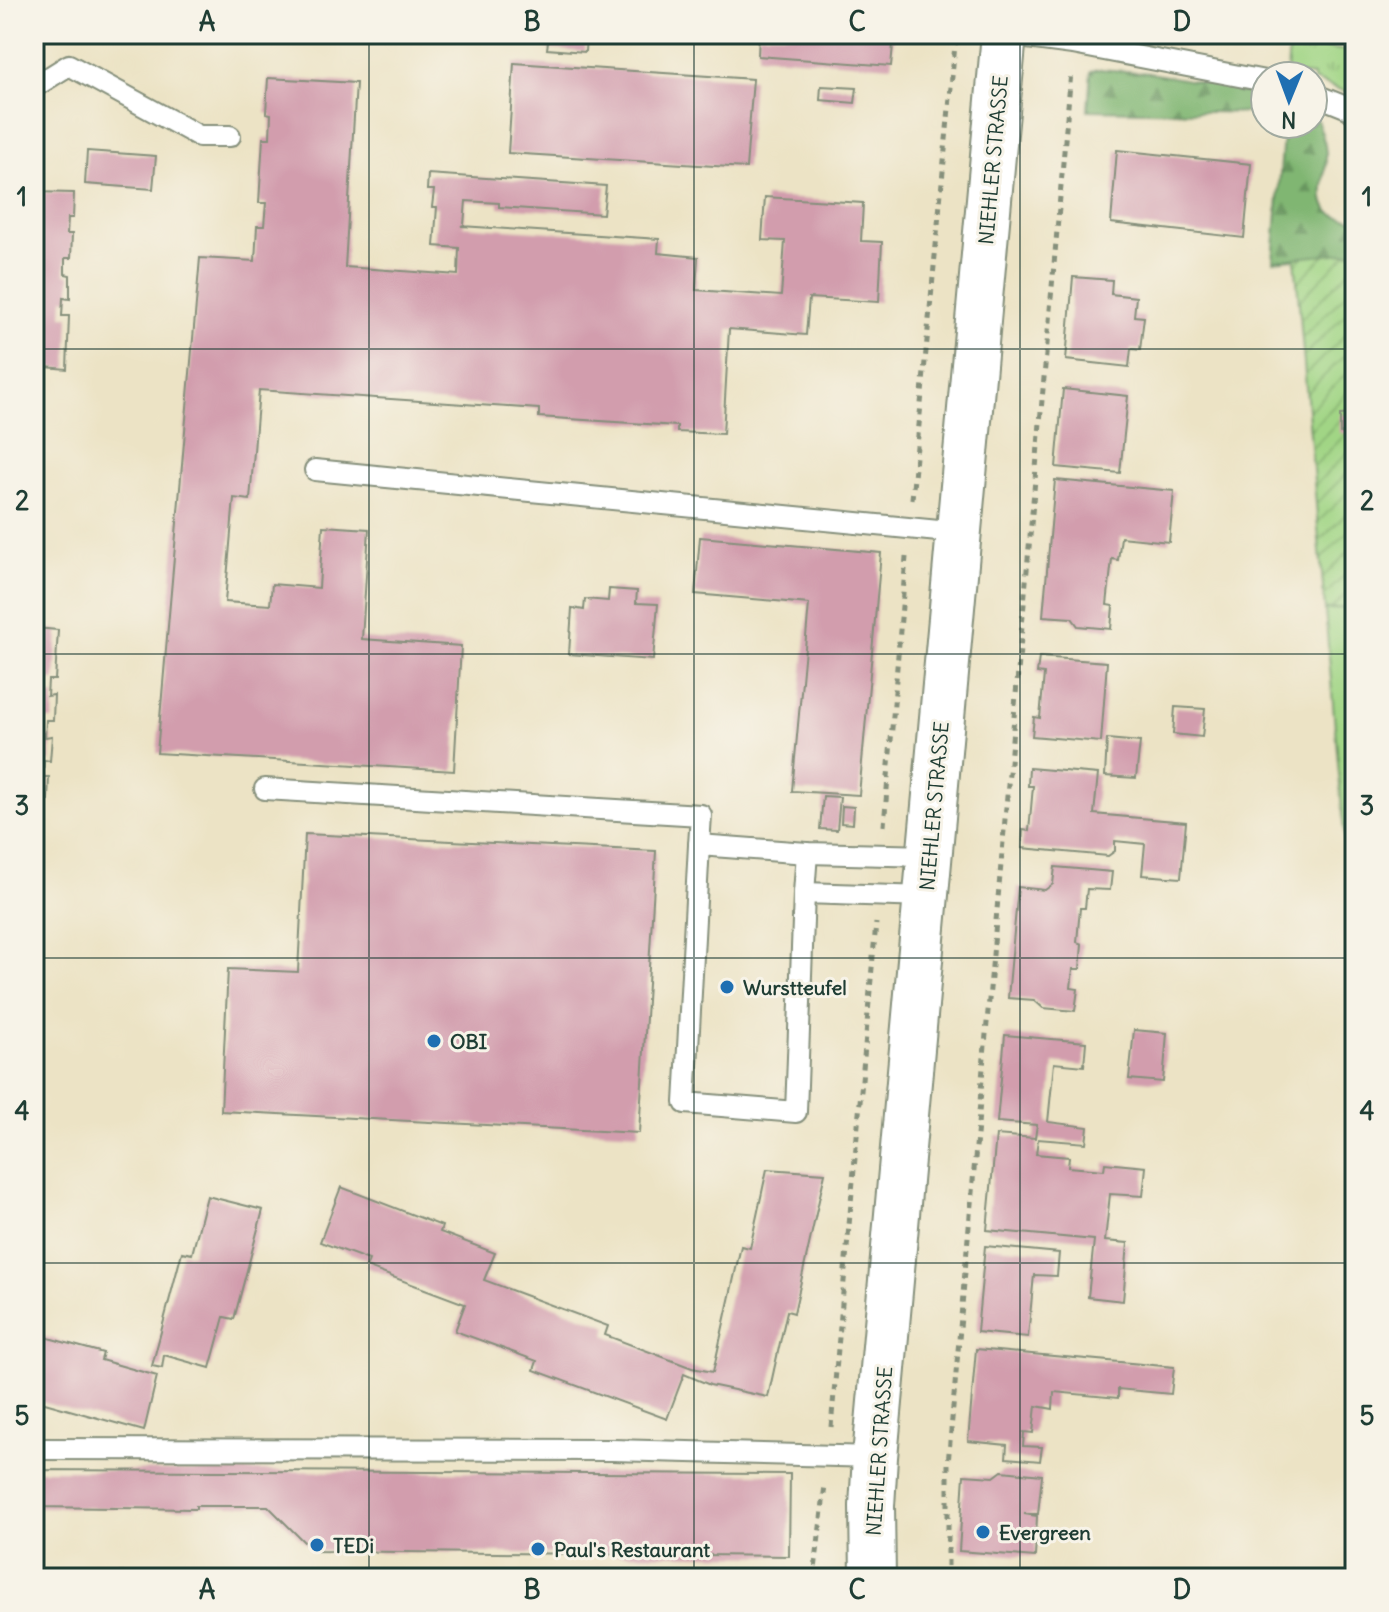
<svg xmlns="http://www.w3.org/2000/svg" width="1389" height="1612" viewBox="0 0 1389 1612" font-family="Delius,sans-serif">
  <style>
    .forest { fill: url(#forest-firs); stroke: #507a53; stroke-width: 2 }
    .park { fill: url(#park-tufts); stroke: #60895c; stroke-width: 2 }
    .garden { fill: url(#garden-furrows); stroke: #60895c; stroke-width: 2 }
    .pitch { fill: #a1d585; stroke: #60895c; stroke-width: 2 }
    .building { fill: #d29dad }
    .lines { fill: none; stroke-linecap: round; stroke-linejoin: round }
    .service-casing { stroke: #86907c; stroke-width: 24 }
    .tertiary-casing { stroke: #86907c; stroke-width: 48 }
    .path { stroke: #86907c; stroke-width: 5; stroke-dasharray: 6 6; stroke-linecap: butt }
    .service { stroke: #fff; stroke-width: 20 }
    .tertiary { stroke: #fff; stroke-width: 44 }
    .grid { fill: none; stroke: #1f3d34; stroke-width: 2; stroke-opacity: 0.55 }
    .poi-dot { fill: #1f6fb2; stroke: #f7f3e8; stroke-width: 3 }
    .labels { text-anchor: middle; dominant-baseline: central; stroke-width: 6; stroke-linejoin: round; paint-order: stroke }
    .street-label { font-size: 20px; fill: #1f3d34; stroke: #f7f3e8 }
    .poi-label { font-size: 20px; font-weight: bold; fill: #1f3d34; stroke: #f7f3e8; text-anchor: start }
    .neatline { fill: none; stroke: #1f3d34; stroke-width: 3 }
    .grid-label { font-size: 26px; text-anchor: middle; font-weight: bold; fill: #1f3d34 }
  </style>
  <defs>
    <pattern id="forest-firs" width="22" height="20" patternUnits="userSpaceOnUse" patternTransform="scale(2)"><rect width="22" height="20" fill="#80b672"/><path d="M5 1l3.5 6h-7zM16 11l3.5 6h-7z" fill="#68955e"/></pattern>
    <pattern id="park-tufts" width="24" height="20" patternUnits="userSpaceOnUse" patternTransform="scale(2)"><rect width="24" height="20" fill="#a1d585"/><path d="M3 7l-1-3M5 7V3M7 7l1-3M15 17l-1-3M17 17v-4M19 17l1-3" fill="none" stroke="#83ae6e"/></pattern>
    <pattern id="garden-furrows" width="10" height="10" patternUnits="userSpaceOnUse" patternTransform="scale(2)"><rect width="10" height="10" fill="#a1d585"/><path d="M-1 1l2-2M0 10L10 0M9 11l2-2" fill="none" stroke="#83ae6e"/></pattern>
  </defs>
  <rect width="100%" height="100%" fill="#f7f3e8"/>
  <filter id="ink" filterUnits="userSpaceOnUse"><feTurbulence type="fractalNoise" baseFrequency=".0125" numOctaves="2"/><feDisplacementMap in="SourceGraphic" scale="16" xChannelSelector="R" yChannelSelector="G"/><feConvolveMatrix kernelMatrix="1 2 1 2 8 2 1 2 1" color-interpolation-filters="sRGB"/></filter>
  <filter id="wash" filterUnits="userSpaceOnUse"><feTurbulence type="fractalNoise" baseFrequency=".006" numOctaves="4" result="noise"/><feDisplacementMap in="SourceGraphic" scale="32" xChannelSelector="R" yChannelSelector="G"/><feGaussianBlur stdDeviation="1.8" result="paint"/><feColorMatrix in="noise" values="0 0 0 0 0 0 0 0 0 0 0 0 0 0 0 0 0 1.4 0 .05"/><feComposite in="paint" operator="in"/></filter>
  <g filter="url(#wash)">
    <rect width="100%" height="100%" fill="#ece3c5"/>
    <g class="forest">
      <path d="M 1099,69 L 1150,73 L 1265,94 L 1265,113 L 1088,110 L 1091,71 Z"/>
      <path d="M 1313,111 C 1319,124 1325,138 1326,153 C 1327,184 1307,218 1355,219 L 1355,252 L 1273,261 L 1284,124 L 1313,124 Z"/>
    </g>
    <path class="park" d="M 1289,45 L 1355,51 L 1355,95 L 1313,80 L 1313,76 L 1287,73 Z"/>
    <path class="garden" d="M 1355,252 L 1355,607 L 1325,610 L 1295,258 Z"/>
    <path class="pitch" d="M 1355,607 L 1355,962 L 1325,610 Z"/>
    <g id="blocks">
      <g class="building">
        <path d="M 549,34 L 586,34 L 585,52 L 547,49 Z"/>
        <path d="M 759,34 L 894,34 L 891,66 L 758,56 Z"/>
        <path d="M 514,63 L 753,79 L 746,168 L 508,153 Z"/>
        <path d="M 268,78 L 356,83 L 345,267 L 458,275 L 459,248 L 434,246 L 437,207 L 432,207 L 434,190 L 427,190 L 428,174 L 606,186 L 603,214 L 499,207 L 499,203 L 466,201 L 464,225 L 461,226 L 659,239 L 658,253 L 698,257 L 696,290 L 781,296 L 785,241 L 762,240 L 765,197 L 863,203 L 861,241 L 882,242 L 879,302 L 809,298 L 806,335 L 729,329 L 723,434 L 677,432 L 677,426 L 539,417 L 539,409 L 259,390 L 250,500 L 234,498 L 225,602 L 270,605 L 272,584 L 319,588 L 323,526 L 369,529 L 362,639 L 461,646 L 454,771 L 157,753 L 200,258 L 255,261 L 257,226 L 264,226 L 266,203 L 259,203 L 263,138 L 270,138 L 271,114 L 266,113 Z"/>
        <path d="M 821,86 L 857,88 L 855,103 L 820,100 Z"/>
        <path d="M 1117,150 L 1251,164 L 1244,238 L 1111,223 Z"/>
        <path d="M 87,151 L 156,156 L 153,189 L 85,184 Z"/>
        <path d="M 34,192 L 74,193 L 73,218 L 68,218 L 67,234 L 72,234 L 71,258 L 65,258 L 65,274 L 70,275 L 70,299 L 63,298 L 62,316 L 69,316 L 67,369 L 34,366 Z"/>
        <path d="M 1073,277 L 1112,280 L 1111,294 L 1136,297 L 1134,316 L 1144,317 L 1140,350 L 1131,349 L 1129,367 L 1066,360 Z"/>
        <path d="M 1063,389 L 1128,396 L 1120,473 L 1056,467 Z"/>
        <path d="M 1355,414 L 1355,434 L 1340,433 L 1340,415 Z"/>
        <path d="M 1055,480 L 1174,491 L 1169,542 L 1121,537 L 1118,560 L 1112,559 L 1109,586 L 1107,605 L 1113,606 L 1111,629 L 1078,626 L 1072,618 L 1043,616 Z"/>
        <path d="M 700,537 L 881,553 L 859,795 L 792,791 L 809,604 L 695,594 Z"/>
        <path d="M 609,589 L 637,591 L 636,603 L 658,604 L 653,660 L 569,654 L 572,608 L 584,610 L 585,599 L 608,601 Z"/>
        <path d="M 34,628 L 58,630 L 55,680 L 48,680 L 47,696 L 54,695 L 53,720 L 46,720 L 45,737 L 52,736 L 50,761 L 44,760 L 43,777 L 49,777 L 48,800 L 34,800 Z"/>
        <path d="M 1039,657 L 1107,662 L 1101,742 L 1032,736 L 1034,717 L 1040,718 L 1044,674 L 1037,673 Z"/>
        <path d="M 1175,707 L 1205,709 L 1202,737 L 1173,734 Z"/>
        <path d="M 1107,739 L 1140,742 L 1136,778 L 1105,776 Z"/>
        <path d="M 1029,768 L 1098,774 L 1094,814 L 1186,822 L 1181,878 L 1142,875 L 1145,844 L 1115,841 L 1115,851 L 1108,856 L 1022,848 L 1023,830 L 1029,831 L 1033,786 L 1028,786 Z"/>
        <path d="M 823,796 L 840,797 L 837,830 L 820,829 Z"/>
        <path d="M 842,806 L 854,807 L 853,824 L 841,823 Z"/>
        <path d="M 305,834 L 656,851 L 639,1133 L 221,1111 L 228,969 L 298,972 Z"/>
        <path d="M 1055,867 L 1112,872 L 1110,890 L 1087,889 L 1085,908 L 1080,908 L 1077,942 L 1082,944 L 1080,969 L 1073,969 L 1071,988 L 1078,989 L 1075,1011 L 1043,1008 L 1034,1000 L 1008,998 L 1018,887 L 1045,890 L 1053,884 Z"/>
        <path d="M 1134,1030 L 1167,1033 L 1163,1082 L 1129,1079 Z"/>
        <path d="M 1005,1035 L 1086,1042 L 1084,1066 L 1054,1063 L 1048,1122 L 1088,1127 L 1086,1143 L 1038,1139 L 1036,1154 L 1069,1157 L 1068,1167 L 1104,1170 L 1105,1163 L 1146,1167 L 1143,1196 L 1110,1194 L 1105,1241 L 1128,1243 L 1123,1301 L 1088,1297 L 1094,1240 L 987,1230 L 996,1135 L 1035,1138 L 1037,1125 L 997,1122 Z"/>
        <path d="M 767,1169 L 825,1173 L 794,1313 L 787,1311 L 768,1397 L 710,1385 L 684,1374 L 667,1419 L 534,1370 L 537,1361 L 455,1331 L 465,1304 L 366,1267 L 369,1260 L 320,1242 L 341,1187 L 442,1226 L 440,1232 L 495,1253 L 484,1280 L 608,1326 L 605,1335 L 692,1368 L 713,1372 L 741,1246 L 750,1248 Z"/>
        <path d="M 207,1196 L 263,1210 L 234,1319 L 224,1317 L 210,1368 L 164,1355 L 162,1368 L 152,1366 L 182,1252 L 192,1254 Z"/>
        <path d="M 985,1246 L 1059,1253 L 1057,1276 L 1034,1275 L 1028,1337 L 977,1332 Z"/>
        <path d="M 34,1334 L 103,1353 L 101,1360 L 157,1376 L 144,1431 L 34,1400 Z"/>
        <path d="M 976,1349 L 1174,1367 L 1171,1394 L 1118,1389 L 1118,1398 L 1054,1392 L 1053,1409 L 1036,1406 L 1033,1433 L 1024,1432 L 1023,1446 L 1042,1447 L 1040,1461 L 1006,1458 L 1007,1445 L 968,1441 Z"/>
        <path d="M 34,1470 L 790,1474 L 789,1556 L 313,1551 L 268,1506 L 196,1506 L 196,1509 L 34,1507 Z"/>
        <path d="M 1002,1471 L 1042,1475 L 1038,1514 L 1024,1514 L 1037,1516 L 1035,1557 L 959,1551 L 964,1475 L 994,1477 Z"/>
      </g>
    </g>
  </g>
  <g filter="url(#ink)">
    <use href="#blocks" fill-opacity="0" stroke="#86907c" stroke-width="2"/>
    <g class="lines">
      <defs>
        <g id="service">
          <path d="M 1004,35 L 1073,44 L 1265,81"/>
          <path d="M 34,87 L 69,65 L 199,136 L 230,136"/>
          <path d="M 1313,94 L 1348,108 L 1355,114"/>
          <path d="M 315,470 L 959,533"/>
          <path d="M 265,789 L 701,815 L 699,845"/>
          <path d="M 804,893 L 807,853"/>
          <path d="M 926,897 L 804,893 L 796,1112 L 685,1103 L 699,845 L 807,853 L 930,856"/>
          <path d="M 34,1449 L 612,1450 L 875,1457"/>
        </g>
        <path id="tertiary" d="M 873,1578 L 872,1506 L 875,1457 L 1004,34"/>
      </defs>
      <use href="#service" class="service-casing"/>
      <use href="#tertiary" class="tertiary-casing"/>
      <g class="path">
        <path d="M 1226,34 L 1355,43"/>
        <path d="M 912,499 L 956,34"/>
        <path d="M 884,826 L 906,557"/>
        <path d="M 831,1427 L 876,923"/>
        <path d="M 34,1573 L 381,1578"/>
        <path d="M 814,1578 L 825,1485"/>
        <path d="M 948,1578 L 948,1464 L 1071,72"/>
        <path d="M 1215,1578 L 1355,1575"/>
      </g>
      <use href="#service" class="service"/>
      <use href="#tertiary" class="tertiary"/>
    </g>
  </g>
  <path class="grid" d="M 369,34 L 369,1578M 694,34 L 694,1578M 1020,34 L 1020,1578M 34,349 L 1355,349M 34,654 L 1355,654M 34,958 L 1355,958M 34,1263 L 1355,1263"/>
  <g class="poi-dot">
    <circle cx="727" cy="987" r="8"/>
    <circle cx="434" cy="1041" r="8"/>
    <circle cx="983" cy="1532" r="8"/>
    <circle cx="317" cy="1545" r="8"/>
    <circle cx="538" cy="1549" r="8"/>
  </g>
  <g class="labels">
    <g class="street-label">
      <text transform="translate(993 160) rotate(-85)">NIEHLER STRASSE</text>
      <text transform="translate(934 806) rotate(-85)">NIEHLER STRASSE</text>
      <text transform="translate(879 1451) rotate(-86)">NIEHLER STRASSE</text>
    </g>
    <g class="poi-label">
      <text x="743" y="987">Wurstteufel</text>
      <text x="450" y="1041">OBI</text>
      <text x="999" y="1532">Evergreen</text>
      <text x="333" y="1545">TEDi</text>
      <text x="554" y="1549">Paul's Restaurant</text>
    </g>
  </g>
  <rect width="1389" height="1612" fill="none" stroke="#f7f3e8" stroke-width="88"/>
  <g transform="translate(1289 100) rotate(181)"><circle r="38" fill="#f7f3e8" stroke="#a1aaa0" stroke-width="2"/>
  <path d="M0-6L14 30L0 20L-14 30Z" fill="#1f6fb2"/>
  <text y="-12" font-size="22" font-weight="bold" text-anchor="middle" fill="#1f3d34">N</text>
  </g>
  <rect x="44" y="44" width="1301" height="1524" class="neatline"/>
  <g class="grid-label">
    <text x="207" y="31">A</text>
    <text x="532" y="31">B</text>
    <text x="857" y="31">C</text>
    <text x="1182" y="31">D</text>
    <text x="22" y="206">1</text>
    <text x="1367" y="206">1</text>
    <text x="22" y="510">2</text>
    <text x="1367" y="510">2</text>
    <text x="22" y="815">3</text>
    <text x="1367" y="815">3</text>
    <text x="22" y="1120">4</text>
    <text x="1367" y="1120">4</text>
    <text x="22" y="1425">5</text>
    <text x="1367" y="1425">5</text>
    <text x="207" y="1599">A</text>
    <text x="532" y="1599">B</text>
    <text x="857" y="1599">C</text>
    <text x="1182" y="1599">D</text>
  </g>
</svg>
